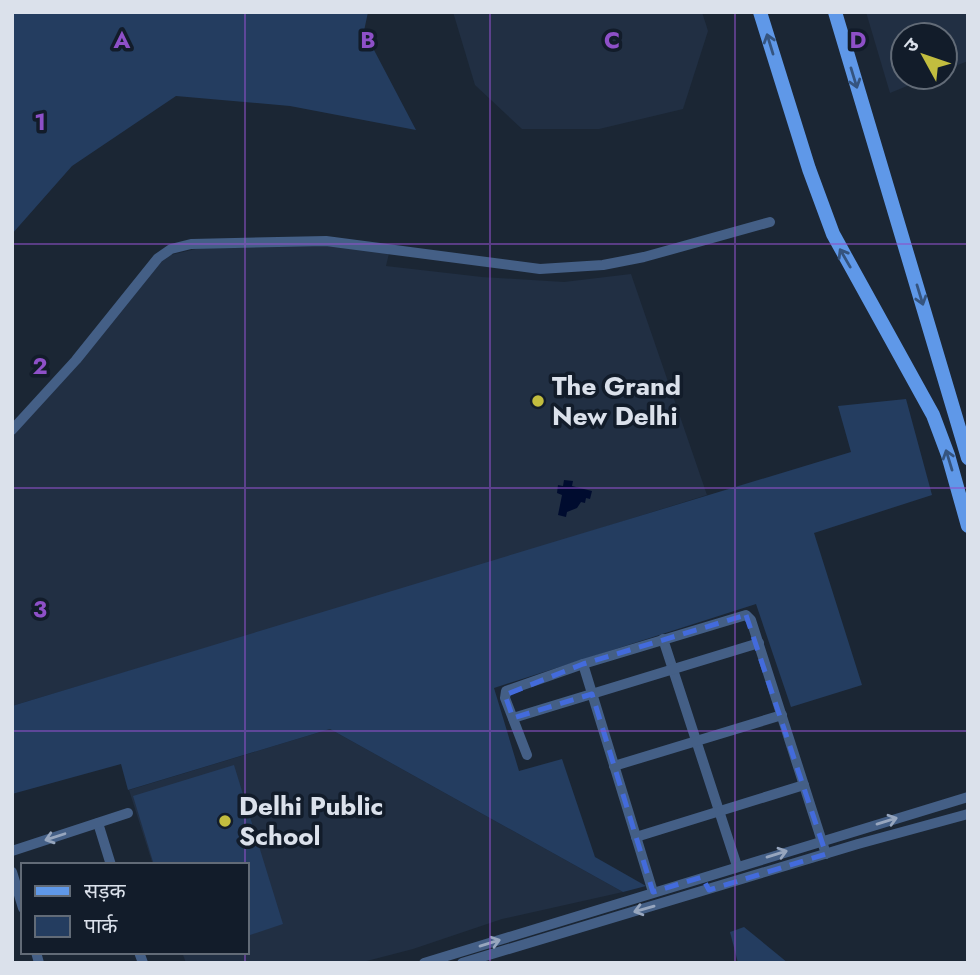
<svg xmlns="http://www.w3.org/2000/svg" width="980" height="975" viewBox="0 0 980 975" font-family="Jost,'Noto Sans Devanagari',sans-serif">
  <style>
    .built { fill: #212f43 }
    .green { fill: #243d60 }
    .water { fill: #000c2f }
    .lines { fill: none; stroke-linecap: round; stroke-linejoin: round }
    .minor { stroke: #445f86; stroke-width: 10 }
    .major { stroke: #5f98e8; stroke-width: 14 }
    .oneway { stroke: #35547f }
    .oneway2 { stroke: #97a6be }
    .marked { fill: none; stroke: #436bdc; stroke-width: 5; stroke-dasharray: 14 9; stroke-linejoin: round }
    .grid { fill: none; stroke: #8e50c8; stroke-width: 2; stroke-opacity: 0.55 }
    .poi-dot { fill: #c2bd3f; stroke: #121c2a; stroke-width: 2.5 }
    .labels { text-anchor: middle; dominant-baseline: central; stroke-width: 7; stroke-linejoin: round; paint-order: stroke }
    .poi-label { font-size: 26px; font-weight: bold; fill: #dbe1eb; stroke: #121c2a; text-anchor: start }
    .grid-label { font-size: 23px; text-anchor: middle; font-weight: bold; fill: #8e50c8; stroke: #121c2a; stroke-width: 7; stroke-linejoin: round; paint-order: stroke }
  </style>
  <rect width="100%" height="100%" fill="#1b2634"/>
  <g class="built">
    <path d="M 453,12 L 702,12 L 708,31 L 683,109 L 599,129 L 522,129 L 475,85 Z"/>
    <path d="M 866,12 L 968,12 L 968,61 L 945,70 L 945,35 L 903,35 L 903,77 L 929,77 L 890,93 Z"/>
    <path d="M 229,241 L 390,249 L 386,266 L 482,277 L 564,282 L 631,274 L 707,495 L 451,575 L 12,706 L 12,427 L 158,258 Z"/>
    <path d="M 330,729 L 623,892 L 502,919 L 413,949 L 359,963 L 186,963 L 182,952 L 247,952 L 247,865 L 153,865 L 129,790 Z"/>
  </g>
  <g class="green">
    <path d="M 12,12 L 368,12 L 364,31 L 416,130 L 290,106 L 176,96 L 72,166 L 12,234 Z"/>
    <path d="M 906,399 L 932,495 L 814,533 L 862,685 L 791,707 L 756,604 L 494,688 L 519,771 L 562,759 L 595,857 L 646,886 L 623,892 L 330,729 L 128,790 L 121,764 L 12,794 L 12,706 L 851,452 L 838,406 Z"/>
    <path d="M 234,765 L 283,924 L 247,936 L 247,865 L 154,865 L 133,796 Z"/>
    <path d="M 744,927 L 788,963 L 738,963 L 730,932 Z"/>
  </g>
  <path class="water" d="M 564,480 L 573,481 L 572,486 L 592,491 L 590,499 L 586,498 L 585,503 L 581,502 L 577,508 L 567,512 L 566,517 L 558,515 L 562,495 L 557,493 L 558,485 L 563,486 Z"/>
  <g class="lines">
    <g class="minor">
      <path d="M 12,430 L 76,360 L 158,258 L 171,249 L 191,244 L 326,241 L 540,269 L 603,265 L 644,257 L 770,222"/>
      <path d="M 663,639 L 737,866"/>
      <path d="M 583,664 L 653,892"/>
      <path d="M 513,718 L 759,643"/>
      <path d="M 527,755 L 505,698 L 506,691 L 583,664 L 746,615 L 751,620 L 826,854"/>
      <path d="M 614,766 L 782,715"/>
      <path d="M 98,823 L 111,865"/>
      <path d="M 636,837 L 804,785"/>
      <path d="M 12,851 L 128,813"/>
      <path d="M 12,872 L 23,908"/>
      <path d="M 36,952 L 39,963"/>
      <path d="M 139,952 L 143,963"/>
      <path d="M 424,963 L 968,797"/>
      <path d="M 462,963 L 858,844 L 968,814"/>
    </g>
    <g class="major">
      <path d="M 760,12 L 809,169 L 833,234 L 933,415 L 948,455 L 968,526"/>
      <path d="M 835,12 L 968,458"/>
    </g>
  </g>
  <defs><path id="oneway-shaft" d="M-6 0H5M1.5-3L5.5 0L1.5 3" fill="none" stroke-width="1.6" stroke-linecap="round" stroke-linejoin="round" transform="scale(1.75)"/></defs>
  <g class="oneway">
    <use href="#oneway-shaft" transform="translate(770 44) rotate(-107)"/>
    <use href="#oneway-shaft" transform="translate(854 78) rotate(73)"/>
    <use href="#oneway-shaft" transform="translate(845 258) rotate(-120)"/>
    <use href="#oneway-shaft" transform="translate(920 295) rotate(73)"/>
    <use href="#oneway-shaft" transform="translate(949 460) rotate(-107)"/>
  </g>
  <g class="oneway2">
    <use href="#oneway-shaft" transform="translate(887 821) rotate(-17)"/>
    <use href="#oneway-shaft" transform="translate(55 837) rotate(162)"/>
    <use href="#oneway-shaft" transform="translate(777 854) rotate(-17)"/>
    <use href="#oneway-shaft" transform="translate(644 909) rotate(164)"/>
    <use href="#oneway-shaft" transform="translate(490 943) rotate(-17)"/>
  </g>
  <path class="marked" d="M 746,615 L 826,854 L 709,890 L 702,877 L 653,892 L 592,694 L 513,718 L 505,695 L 583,664 Z"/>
  <path class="grid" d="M 245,12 L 245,865M 490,12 L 490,963M 735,12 L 735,963M 12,244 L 968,244M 12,488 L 968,488M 12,731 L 968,731M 245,952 L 245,963"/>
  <g class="poi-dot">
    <circle cx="538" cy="401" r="7"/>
    <circle cx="225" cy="821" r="7"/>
  </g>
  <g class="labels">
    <g class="poi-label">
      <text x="552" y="386">The Grand<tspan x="552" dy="30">New Delhi</tspan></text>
      <text x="239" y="806">Delhi Public<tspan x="239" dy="30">School</tspan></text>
    </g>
  </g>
  <g class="grid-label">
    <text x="122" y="48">A</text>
    <text x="368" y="48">B</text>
    <text x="612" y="48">C</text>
    <text x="858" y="48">D</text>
    <text x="40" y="130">1</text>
    <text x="40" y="374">2</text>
    <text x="40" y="617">3</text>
  </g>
  <rect width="980" height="975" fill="none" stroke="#dbe1eb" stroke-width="28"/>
  <rect x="21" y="863" width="228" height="91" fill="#121c2a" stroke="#626b77" stroke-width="2"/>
  <rect x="35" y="886" width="35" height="10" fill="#5f98e8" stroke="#626b77" stroke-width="2"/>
  <text x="84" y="898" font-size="21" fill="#dbe1eb">सड़क</text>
  <rect x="35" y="916" width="35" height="21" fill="#243d60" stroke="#626b77" stroke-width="2"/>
  <text x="84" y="933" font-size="21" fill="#dbe1eb">पार्क</text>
  <g transform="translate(924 56) rotate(310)"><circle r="33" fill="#121c2a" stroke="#626b77" stroke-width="2"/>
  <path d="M0-5L12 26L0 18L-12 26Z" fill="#c2bd3f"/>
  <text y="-10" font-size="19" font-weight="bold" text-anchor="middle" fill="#dbe1eb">उ</text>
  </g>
</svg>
